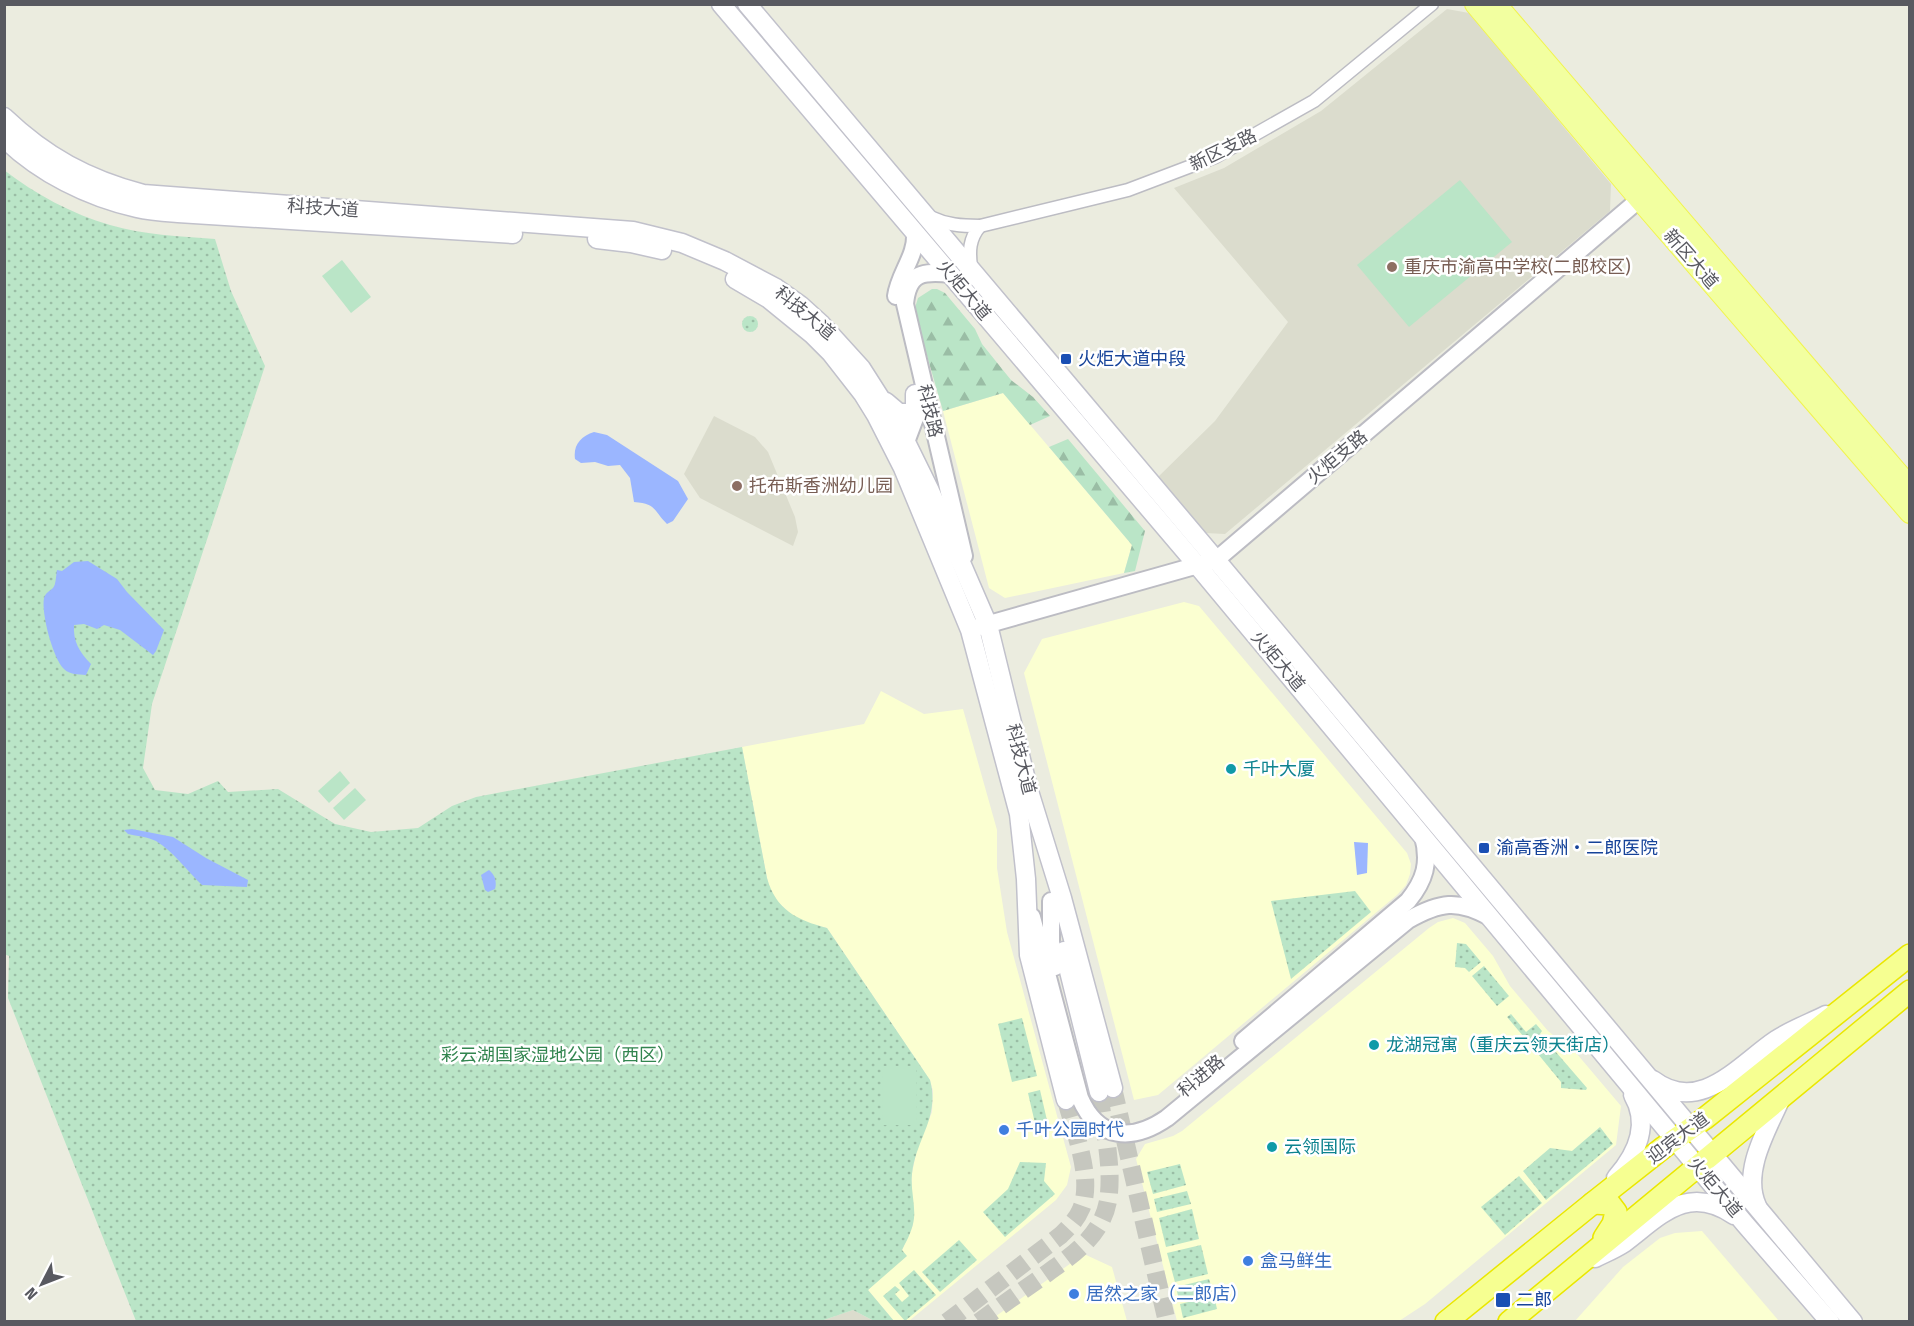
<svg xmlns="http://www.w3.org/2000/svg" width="1914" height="1326" viewBox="0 0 1914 1326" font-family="'Fira Sans Condensed','Noto Sans SC',sans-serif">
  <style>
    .commercial { fill: #fbffd1 }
    .education { fill: #dbdccd }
    .green { fill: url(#green-dots) }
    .forest { fill: url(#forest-firs) }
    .pitch { fill: #bae5c7 }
    .water { fill: #9bb6ff }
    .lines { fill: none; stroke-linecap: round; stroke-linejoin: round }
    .secondary-tunnel { stroke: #c6c7bf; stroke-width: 18; stroke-dasharray: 18 9; stroke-linecap: butt }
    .minor-casing { stroke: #bcbcc3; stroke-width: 15 }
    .tertiary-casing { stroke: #bcbcc3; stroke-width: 20 }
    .secondary-casing { stroke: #c1c1cb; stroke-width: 21 }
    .primary-casing { stroke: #f1f44f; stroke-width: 22 }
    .trunk-casing { stroke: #eae700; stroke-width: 24 }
    .minor { stroke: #fff; stroke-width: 12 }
    .tertiary { stroke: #fff; stroke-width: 16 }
    .secondary { stroke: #fff; stroke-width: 18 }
    .primary { stroke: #f2ffa0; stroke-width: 20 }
    .trunk { stroke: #f6ff91; stroke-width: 21 }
    .education-dot { fill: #8d6e63; stroke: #fff; stroke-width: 2 }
    .transit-dot { fill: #1a4fb4; stroke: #fff; stroke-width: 2 }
    .culture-dot { fill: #0f9aa8; stroke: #fff; stroke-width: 2 }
    .shop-dot { fill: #3f7fe0; stroke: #fff; stroke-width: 2 }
    .labels { text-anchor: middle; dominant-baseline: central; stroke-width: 5; stroke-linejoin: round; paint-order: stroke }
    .street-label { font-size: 18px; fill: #585960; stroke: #fff }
    .education-label { font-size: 18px; fill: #785e54; stroke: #fff; text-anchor: start }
    .transit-label { font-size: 18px; fill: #164399; stroke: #fff; text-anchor: start }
    .culture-label { font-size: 18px; fill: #0d838f; stroke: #fff; text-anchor: start }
    .park-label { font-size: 18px; fill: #32854f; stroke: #fff }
    .shop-label { font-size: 18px; fill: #366cbe; stroke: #fff; text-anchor: start }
  </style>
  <defs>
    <pattern id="green-dots" width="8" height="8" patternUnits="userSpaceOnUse" patternTransform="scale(1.5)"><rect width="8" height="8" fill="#bae5c7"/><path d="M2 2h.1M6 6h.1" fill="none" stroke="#9abda5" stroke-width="1.8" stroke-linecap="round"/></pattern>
    <pattern id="forest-firs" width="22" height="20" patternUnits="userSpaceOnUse" patternTransform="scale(1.5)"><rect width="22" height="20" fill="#bae5c7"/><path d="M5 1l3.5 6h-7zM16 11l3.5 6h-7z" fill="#9abda5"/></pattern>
  </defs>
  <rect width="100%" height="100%" fill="#ebecdf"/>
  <g class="commercial">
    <path d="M 1003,393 L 1132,545 L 1124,573 L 1005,598 L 989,588 L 943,411 Z"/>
    <path d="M 1184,602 L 1199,606 L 1407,853 L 1411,864 L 1410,874 L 1406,885 L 1397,895 L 1158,1095 L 1134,1100 L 1024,673 L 1042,639 Z"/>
    <path d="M 881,691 L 924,714 L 963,709 L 997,830 L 997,868 L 1007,932 L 1071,1167 L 1067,1185 L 1056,1200 L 909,1321 L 894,1321 L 868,1290 L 902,1250 L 913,1225 L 911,1192 L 912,1173 L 917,1149 L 932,1112 L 933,1091 L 930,1080 L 827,928 L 804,922 L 794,917 L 777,901 L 770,889 L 767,878 L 742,747 L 864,724 Z"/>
    <path d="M 1453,918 L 1465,923 L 1493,956 L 1510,986 L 1548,1031 L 1577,1054 L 1621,1106 L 1616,1145 L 1425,1304 L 1399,1321 L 1177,1321 L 1136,1159 L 1145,1144 L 1173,1136 L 1182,1131 L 1429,928 L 1438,922 Z"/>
    <path d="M 1702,1231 L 1779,1321 L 1575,1321 L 1623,1267 L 1660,1238 L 1675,1233 Z"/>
    <path d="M 1084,1254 L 1112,1267 L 1127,1321 L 989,1321 Z"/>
  </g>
  <g class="education">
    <path d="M 1447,9 L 1469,13 L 1611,184 L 1610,211 L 1225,534 L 1205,533 L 1157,478 L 1215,421 L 1288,322 L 1174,188 L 1224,168 L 1321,111 Z"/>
    <path d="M 714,416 L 755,437 L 768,452 L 795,517 L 798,532 L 793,546 L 700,498 L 684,474 Z"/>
    <path d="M 853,1310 L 874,1321 L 818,1322 Z"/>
  </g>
  <g class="green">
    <path d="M 4,170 C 35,194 72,214 110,225 C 143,235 180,236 215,239 L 231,291 L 265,366 L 152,704 L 143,768 L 155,790 L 188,794 L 218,781 L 228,792 L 278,789 L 335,824 L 371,832 L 418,828 L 452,806 L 476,797 L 742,747 L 767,878 C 776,910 797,920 827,928 L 930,1080 C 940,1118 916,1138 912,1174 C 910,1190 917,1209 913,1224 C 911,1233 906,1242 902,1250 L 907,1256 L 868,1290 L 894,1321 L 874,1321 L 853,1310 L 818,1322 L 136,1321 L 8,998 L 9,956 L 4,954 Z"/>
    <circle cx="750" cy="324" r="8"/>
    <path d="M 1355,891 L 1371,912 L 1291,979 L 1271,901 Z"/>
    <path d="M 1457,943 L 1466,944 L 1481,962 L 1469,972 L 1465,968 L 1455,967 Z"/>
    <path d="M 1484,966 L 1509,996 L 1497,1006 L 1472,976 Z"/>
    <path d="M 1511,1014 L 1526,1032 L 1536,1024 L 1542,1031 L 1540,1034 L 1546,1041 L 1535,1050 L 1507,1017 Z"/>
    <path d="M 1022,1018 L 1037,1076 L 1012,1082 L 998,1024 Z"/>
    <path d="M 1549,1044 L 1587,1088 L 1586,1090 L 1561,1088 L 1561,1082 L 1538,1054 Z"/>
    <path d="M 1040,1090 L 1049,1129 L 1037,1132 L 1028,1093 Z"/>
    <path d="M 1600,1127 L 1613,1144 L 1546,1200 L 1523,1171 L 1550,1148 L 1572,1151 Z"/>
    <path d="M 1020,1162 L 1046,1163 L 1044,1181 L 1055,1194 L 1005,1237 L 983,1212 L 1008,1189 Z"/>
    <path d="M 1180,1164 L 1186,1185 L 1153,1194 L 1147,1172 Z"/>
    <path d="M 1519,1176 L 1542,1203 L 1505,1235 L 1481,1207 Z"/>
    <path d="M 1187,1191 L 1191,1204 L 1157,1212 L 1154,1199 Z"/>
    <path d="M 1192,1209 L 1199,1239 L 1166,1247 L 1159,1218 Z"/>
    <path d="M 959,1240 L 977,1260 L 940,1292 L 922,1272 Z"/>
    <path d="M 1201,1245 L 1208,1274 L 1175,1282 L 1167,1253 Z"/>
    <path d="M 914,1270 L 936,1295 L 905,1321 L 883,1296 L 895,1286 L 900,1290 L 895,1294 L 902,1302 L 909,1296 L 899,1283 Z"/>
    <path d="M 1209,1279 L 1213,1292 L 1179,1300 L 1176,1287 Z"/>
    <path d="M 1214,1296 L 1217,1309 L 1183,1318 L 1180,1304 Z"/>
  </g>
  <g class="forest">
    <path d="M 932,289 L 937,289 L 945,293 L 975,329 L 982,344 L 1011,380 L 1033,397 L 1050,416 L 1030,425 L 1003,393 L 943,411 L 914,311 L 918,298 Z"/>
    <path d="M 1068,439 L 1145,531 L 1135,571 L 1124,573 L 1132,545 L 1049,447 Z"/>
  </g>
  <g class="pitch">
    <path d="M 1460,180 L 1512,242 L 1409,327 L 1357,265 Z"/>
    <path d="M 342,260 L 371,297 L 351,313 L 322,276 Z"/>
    <path d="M 340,771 L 350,783 L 329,803 L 318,791 Z"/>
    <path d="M 355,788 L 366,800 L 344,820 L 333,808 Z"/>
    <path d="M 882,1066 L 916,1066 L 917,1125 L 883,1125 Z"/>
  </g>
  <g class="water">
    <path d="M 594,432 L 607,435 L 678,481 L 688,499 L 673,521 L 667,524 C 653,510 657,504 634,502 L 630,478 L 620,465 L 608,466 L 595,462 L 581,463 L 575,459 C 573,445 581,436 594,432 Z"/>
    <path d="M 88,561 L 117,579 L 127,592 L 164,630 L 156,651 L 153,655 L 120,630 L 104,625 L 97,629 L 84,624 L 74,625 C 73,641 79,652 91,664 L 86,675 C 78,674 70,675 64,669 C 53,659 41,613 44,598 C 46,592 49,592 53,588 C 56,585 56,575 57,570 L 62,571 L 74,562 Z"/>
    <path d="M 132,829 L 173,837 L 206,858 L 248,880 L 247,887 L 202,885 C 187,871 174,852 156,841 C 148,837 137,836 128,834 L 124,830 Z"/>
    <path d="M 1354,842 L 1368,843 L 1367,873 L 1357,875 Z"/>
    <path d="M 489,870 C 495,875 497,882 495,889 L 488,892 L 485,890 L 481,875 Z"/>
  </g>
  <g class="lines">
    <g class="secondary-tunnel">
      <path d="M 1113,1088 L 1167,1322"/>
      <path d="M 947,1322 L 1061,1235 C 1069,1227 1077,1219 1081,1209 C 1094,1179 1074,1131 1066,1100"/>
      <path d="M 979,1322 C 999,1307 1019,1293 1039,1279 C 1071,1256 1106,1235 1109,1193 C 1112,1160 1103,1125 1099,1092"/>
    </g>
    <defs>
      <g id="minor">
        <path d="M 930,217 C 947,225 961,226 980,226 C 969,239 969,251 971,267"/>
        <path d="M 980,226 L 1128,190 L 1215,157 L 1314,101 L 1432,4"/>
      </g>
      <g id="tertiary">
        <path d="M 951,274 C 923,271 908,272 905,304 L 964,556"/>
        <path d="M 896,296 C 899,273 917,256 915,232"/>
        <path d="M 903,450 L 917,413 L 916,398"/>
        <path d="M 975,628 L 1216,560 L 1648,192"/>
        <path d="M 1051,901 L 1051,942 L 1055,967"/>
        <path d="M 1032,917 L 1080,1098 C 1098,1140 1132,1142 1167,1118 L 1408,920 C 1440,902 1457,899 1490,917"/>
        <path d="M 1243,1041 L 1408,901 C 1425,880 1430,863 1423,836"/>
      </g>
      <g id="secondary">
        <path d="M 721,4 L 1197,565 L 1745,1224 L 1830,1322"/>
        <path d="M 747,4 L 1216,560 L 1853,1322"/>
        <path d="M 4,117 C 46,157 87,179 143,194 L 633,231 L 682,243 L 725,261 L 776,288 L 800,305 L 821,324 L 861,368 L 898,426 L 930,491 L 988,625 L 1028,788 L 1062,898 L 1113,1088"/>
        <path d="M 4,138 C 40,173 88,197 137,208 C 150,211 165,212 178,213 L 513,234"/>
        <path d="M 597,239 L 631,243 L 662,250"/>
        <path d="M 735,279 L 769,299 L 812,334 L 831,353 L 863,394 L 876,415 L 903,468 L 970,630 L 1019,814 L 1026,879 L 1029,955 L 1066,1100"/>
        <path d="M 886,402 L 899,413 L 910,413 L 915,407 L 915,394"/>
        <path d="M 1064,951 L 1099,1092"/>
        <path d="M 1653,1080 C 1700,1116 1740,1064 1776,1040 C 1791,1030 1810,1023 1826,1015"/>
        <path d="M 1616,1178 C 1637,1154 1650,1124 1633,1095"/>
        <path d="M 1757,1206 C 1741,1171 1768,1128 1782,1096"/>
        <path d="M 1595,1258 C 1605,1253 1615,1249 1624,1243 C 1660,1216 1687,1183 1734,1215"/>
      </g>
      <g id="primary">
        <path d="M 1475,4 L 1639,199 L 1910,513"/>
        <path d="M 1496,4 L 1910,487"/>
      </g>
      <g id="trunk">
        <path d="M 1593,1203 L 1610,1204 L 1616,1212 L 1613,1224 L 1604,1238"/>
        <path d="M 1446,1322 L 1593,1203 L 1664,1147 L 1704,1119 L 1910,955"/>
        <path d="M 1509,1322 L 1910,991"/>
      </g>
    </defs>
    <use href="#minor" class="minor-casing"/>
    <use href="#tertiary" class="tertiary-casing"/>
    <use href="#secondary" class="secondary-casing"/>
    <use href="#primary" class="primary-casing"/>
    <use href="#trunk" class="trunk-casing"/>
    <use href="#minor" class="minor"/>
    <use href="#tertiary" class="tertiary"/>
    <use href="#secondary" class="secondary"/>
    <use href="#primary" class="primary"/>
    <use href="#trunk" class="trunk"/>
  </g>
  <g class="education-dot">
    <circle cx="1392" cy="267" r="6"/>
    <circle cx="737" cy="486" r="6"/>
  </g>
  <g class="transit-dot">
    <rect x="1060" y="353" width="12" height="12" rx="3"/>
    <rect x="1478" y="842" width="12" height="12" rx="3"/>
    <rect x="1495" y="1292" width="16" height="16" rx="3"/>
  </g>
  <g class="culture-dot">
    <circle cx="1231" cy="769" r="6"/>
    <circle cx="1374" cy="1045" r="6"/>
    <circle cx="1272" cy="1147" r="6"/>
  </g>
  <g class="shop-dot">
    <circle cx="1004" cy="1130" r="6"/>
    <circle cx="1248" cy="1261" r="6"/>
    <circle cx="1074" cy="1294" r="6"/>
  </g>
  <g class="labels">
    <g class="street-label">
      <text transform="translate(1223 150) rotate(-26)">新区支路</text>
      <text transform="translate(323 208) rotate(4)">科技大道</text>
      <text transform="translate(1691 259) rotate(49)">新区大道</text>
      <text transform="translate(964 290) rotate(50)">火炬大道</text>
      <text transform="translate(805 313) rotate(40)">科技大道</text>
      <text transform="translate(930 411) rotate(77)">科技路</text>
      <text transform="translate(1337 457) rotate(-40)">火炬支路</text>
      <text transform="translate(1278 661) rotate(50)">火炬大道</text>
      <text transform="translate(1021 759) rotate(76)">科技大道</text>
      <text transform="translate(1201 1076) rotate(-40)">科进路</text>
      <text transform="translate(1678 1138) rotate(-37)">迎宾大道</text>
      <text transform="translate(1715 1187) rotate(50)">火炬大道</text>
    </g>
    <g class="education-label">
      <text x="1404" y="267">重庆市渝高中学校(二郎校区)</text>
      <text x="749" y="486">托布斯香洲幼儿园</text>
    </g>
    <g class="transit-label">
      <text x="1078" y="359">火炬大道中段</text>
      <text x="1496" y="848">渝高香洲‧二郎医院</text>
      <text x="1516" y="1300">二郎</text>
    </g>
    <g class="culture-label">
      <text x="1243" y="769">千叶大厦</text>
      <text x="1386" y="1045">龙湖冠寓（重庆云领天街店）</text>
      <text x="1284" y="1147">云领国际</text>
    </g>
    <g class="park-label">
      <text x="558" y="1055">彩云湖国家湿地公园（西区）</text>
    </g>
    <g class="shop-label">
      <text x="1016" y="1130">千叶公园时代</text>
      <text x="1260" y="1261">盒马鲜生</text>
      <text x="1086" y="1294">居然之家（二郎店）</text>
    </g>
  </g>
  <rect width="1914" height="1326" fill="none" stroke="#585960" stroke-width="12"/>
  <g transform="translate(42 1284) rotate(228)" stroke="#ffffff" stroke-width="4.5" paint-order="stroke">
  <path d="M0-4.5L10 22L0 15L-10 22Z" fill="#585960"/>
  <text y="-9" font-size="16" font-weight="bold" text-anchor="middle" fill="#585960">N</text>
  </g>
</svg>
